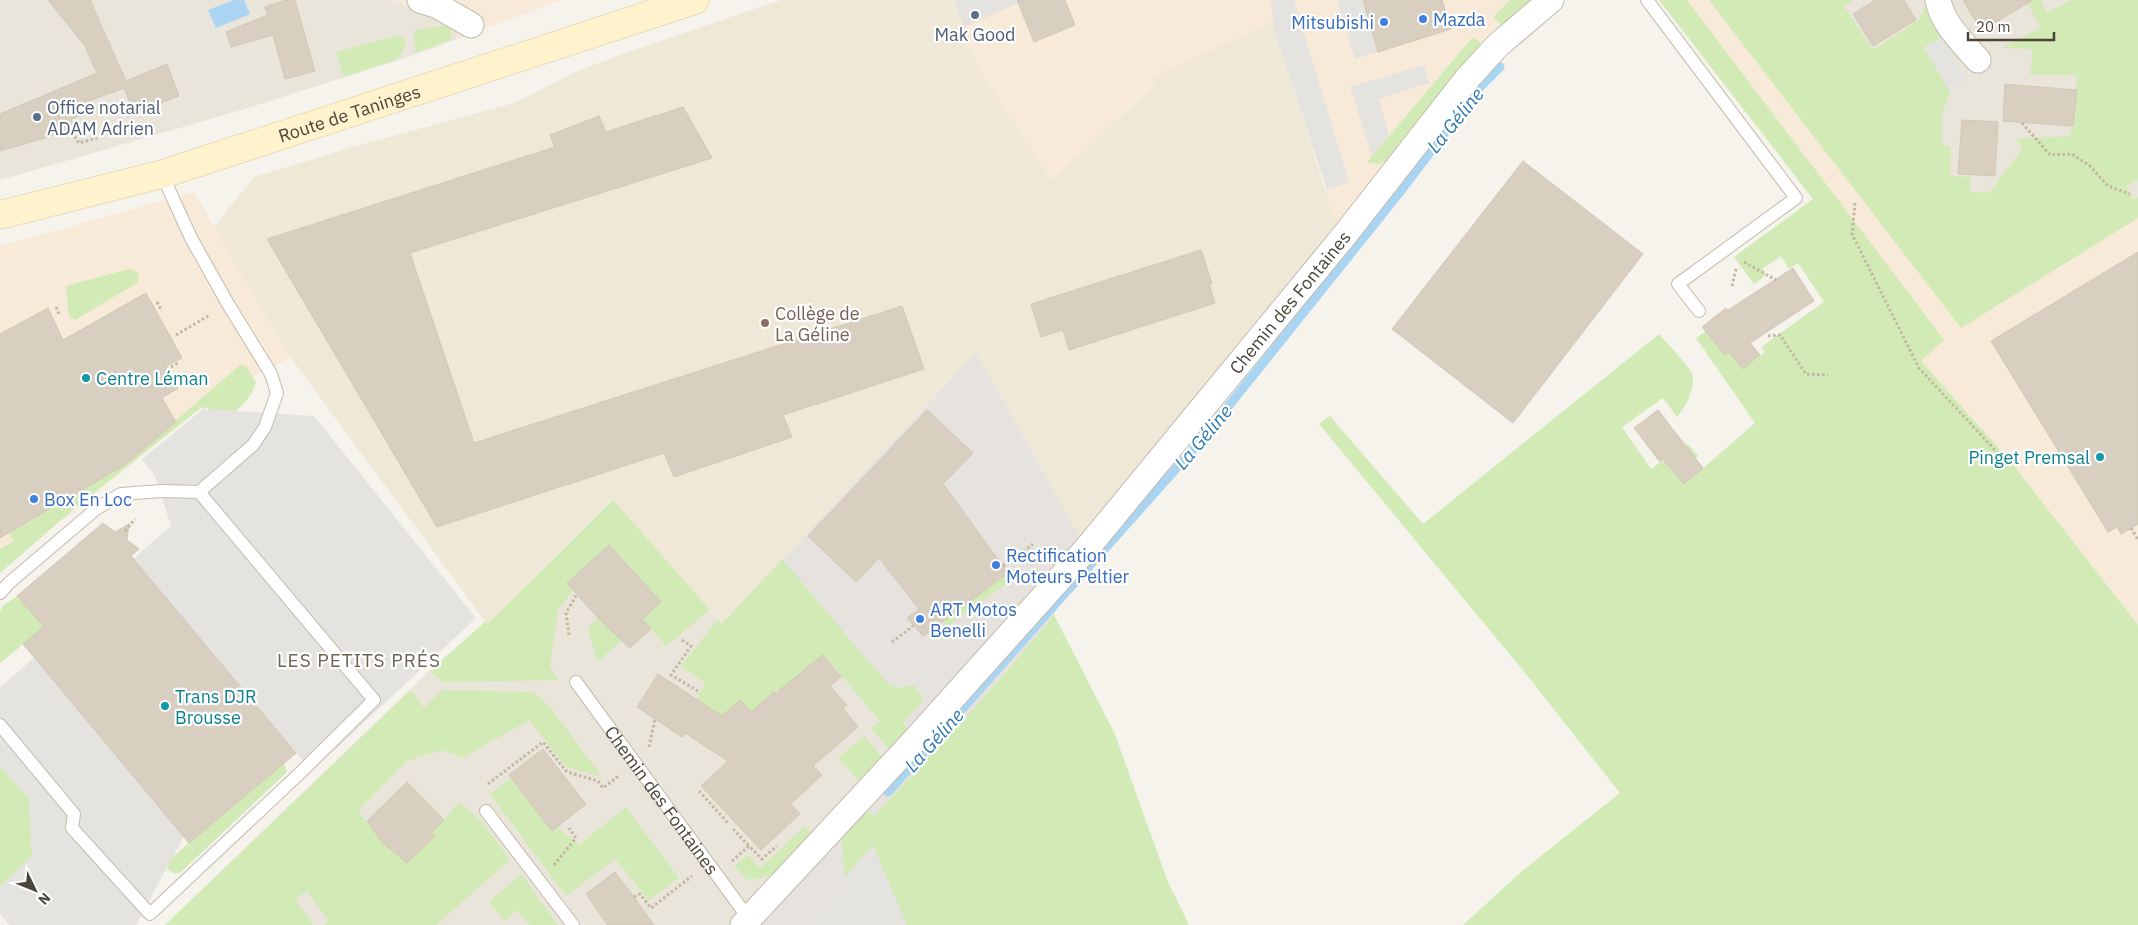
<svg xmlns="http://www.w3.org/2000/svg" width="2138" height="925" viewBox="0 0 2138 925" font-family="'IBM Plex Sans',sans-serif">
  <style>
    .residential { fill: #eae5da }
    .commercial { fill: #f7ead8 }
    .industrial { fill: #e6e2dd }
    .education { fill: #efe8d6 }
    .green { fill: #d2eab5 }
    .parking { fill: #e5e3e0 }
    .water { fill: #a9d4f2 }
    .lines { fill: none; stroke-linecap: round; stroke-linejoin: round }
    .stream { stroke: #a9d4f2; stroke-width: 9 }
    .building { fill: #d8cfc1; stroke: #d3c7b4 }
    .service-casing { stroke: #c2bbae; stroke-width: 14 }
    .minor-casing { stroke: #c2bbae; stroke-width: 27 }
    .secondary-casing { stroke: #d6c79b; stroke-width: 29 }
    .path { stroke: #c4b79f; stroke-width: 3; stroke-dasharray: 2.5 2.5; stroke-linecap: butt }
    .service { stroke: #fff; stroke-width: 12 }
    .minor { stroke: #fff; stroke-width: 25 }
    .secondary { stroke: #fff3cd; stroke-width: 28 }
    .service-dot { fill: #5c6f8a; stroke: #fff; stroke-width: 2 }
    .shop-dot { fill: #3f7fe0; stroke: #fff; stroke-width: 2 }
    .education-dot { fill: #8d6e63; stroke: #fff; stroke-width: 2 }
    .culture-dot { fill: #0f9aa8; stroke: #fff; stroke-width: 2 }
    .labels { text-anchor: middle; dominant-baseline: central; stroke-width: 4.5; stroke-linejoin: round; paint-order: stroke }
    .shop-label { font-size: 18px; fill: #366cbe; stroke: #fff; text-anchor: start }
    .service-label { font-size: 18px; fill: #4e5e75; stroke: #fff }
    .street-label { font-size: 18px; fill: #4b4439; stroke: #fff }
    .education-label { font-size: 18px; fill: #785e54; stroke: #fff; text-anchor: start }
    .culture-label { font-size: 18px; fill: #0d838f; stroke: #fff; text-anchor: start }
    .water-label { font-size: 19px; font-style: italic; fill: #2e7ab2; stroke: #fff }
    .neighbourhood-label { font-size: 19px; letter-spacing: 1px; fill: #6e6250; stroke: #fff }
  </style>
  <rect width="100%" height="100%" fill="#f6f3ec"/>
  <g class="residential">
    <path d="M 0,0 L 390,0 L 454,24 L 458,39 L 405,58 L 238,111 L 0,180 Z"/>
    <path d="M 1821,0 L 2138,0 L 2138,218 L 2016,294 Z"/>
    <path d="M 613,500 L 721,624 L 777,565 L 910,731 L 743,925 L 165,925 L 427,673 L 485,622 L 487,624 L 505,607 Z"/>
  </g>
  <g class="commercial">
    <path d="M 390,0 L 561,0 L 458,39 L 454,24 Z"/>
    <path d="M 952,0 L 1559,0 L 1483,46 L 1338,230 L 1326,191 L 1327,190 L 1274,30 L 1154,77 L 1157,85 L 1052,180 L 982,74 Z"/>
    <path d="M 1659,0 L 1744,0 L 1847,135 L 1995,307 L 2138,218 L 2138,625 L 2011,462 L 1921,361 L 1813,199 Z"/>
    <path d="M 194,192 L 291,358 L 239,383 L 202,407 L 16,558 L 0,573 L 0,246 Z"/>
  </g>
  <path class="industrial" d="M 976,352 L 1083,542 L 1054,615 L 986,695 L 956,925 L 743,925 L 911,731 L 777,565 Z"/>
  <path class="education" d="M 781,0 L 952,0 L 982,74 L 1052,180 L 1156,85 L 1153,77 L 1272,22 L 1338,230 L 1083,542 L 976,352 L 722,624 L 612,500 L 487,624 L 291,358 L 214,227 L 254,177 L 360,145 L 517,102 L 573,73 L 619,55 Z"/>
  <g class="green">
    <path d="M 1510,0 L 1535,0 L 1503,26 L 1493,17 Z"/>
    <path d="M 1659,0 L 1687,0 L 1944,340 L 1921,361 L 2011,462 L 2138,625 L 2138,925 L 1463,925 L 1521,872 L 1620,793 L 1526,674 L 1319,424 L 1330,416 L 1423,524 L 1659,334 C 1666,342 1689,366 1692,374 C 1696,389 1686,406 1677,417 L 1663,398 L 1622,427 L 1651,469 L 1688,444 L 1698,456 L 1677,475 L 1685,484 L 1755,423 L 1696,338 L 1706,331 L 1725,355 L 1729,352 L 1743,369 L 1765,352 L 1761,347 L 1824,302 L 1798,263 L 1789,269 L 1781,256 L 1762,269 L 1766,275 L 1754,284 L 1734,257 L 1813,199 Z"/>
    <path d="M 1709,0 L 1853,0 L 1844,6 L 1873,50 L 1919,20 L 1926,6 L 1941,38 L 1924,48 L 1950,92 L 1942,114 L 1942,145 L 1951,147 L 1950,176 L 1970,177 L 1970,192 L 1989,193 L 2023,148 L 2015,139 L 2070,136 L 2073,126 L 2077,75 L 2030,75 L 2033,49 L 2002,48 L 2041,27 L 2026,2 L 2029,0 L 2041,0 L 2047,12 L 2072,0 L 2138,0 L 2138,180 L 2126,186 L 2134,200 L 2138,197 L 2138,218 L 1961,328 Z"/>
    <path d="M 444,26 L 450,29 L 452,35 L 450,40 L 415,53 L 414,30 Z"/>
    <path d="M 396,36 L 402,37 L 406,42 L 402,53 L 396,60 L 344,77 L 336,52 Z"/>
    <path d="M 1473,37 L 1483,46 L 1386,161 L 1378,164 L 1367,162 Z"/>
    <path d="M 129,269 L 137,272 L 139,277 L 137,283 L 75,320 L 69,316 L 66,286 Z"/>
    <path d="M 240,365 L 246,366 L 256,382 C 252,397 243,404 232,414 L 210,410 L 207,407 L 203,409 L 202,407 L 76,507 L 0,573 L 0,549 L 14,541 L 10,533 L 126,464 Z"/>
    <path d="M 613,500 L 710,610 L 666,646 L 644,621 L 597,662 L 588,628 L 598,618 L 601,620 L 643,582 L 609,545 L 567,583 L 573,590 L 558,610 L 550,667 L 559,680 L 443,682 L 430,671 L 485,622 L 487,624 L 505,607 Z"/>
    <path d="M 782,559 L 887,683 L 900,688 L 914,685 L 924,700 L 903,723 L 910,731 L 891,752 L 871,728 L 880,721 L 824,655 L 780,691 L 777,689 L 733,728 L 696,699 L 706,683 L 680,667 L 718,620 L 722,624 Z"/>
    <path d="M 1009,573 L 1007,583 L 949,625 L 942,622 Z"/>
    <path d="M 17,596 L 44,627 L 0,663 L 0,611 L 3,606 Z"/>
    <path d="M 1054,615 L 1114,732 L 1168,882 L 1189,925 L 907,925 L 873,845 L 845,877 L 841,834 L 867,810 L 874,816 L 986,695 Z"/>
    <path d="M 411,690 L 424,708 L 442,690 L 533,692 L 550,707 L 602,777 L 566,767 L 529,720 L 462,758 L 442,750 L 407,761 L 358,811 L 382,842 L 408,862 L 434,836 L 431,833 L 460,802 L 482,822 L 510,860 L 436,925 L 324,925 L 329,921 L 307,891 L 295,899 L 313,925 L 165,925 Z"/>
    <path d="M 864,736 L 884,759 L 862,784 L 838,758 Z"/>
    <path d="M 284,763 L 287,772 L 181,872 L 175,874 L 167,869 L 169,860 Z"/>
    <path d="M 0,766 L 29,798 L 32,856 L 0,887 Z"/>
    <path d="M 511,778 L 551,831 L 557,827 L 579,845 L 626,807 L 679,878 L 649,900 L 615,859 L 566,896 L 490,794 Z"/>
    <path d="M 805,826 L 812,834 L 771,876 L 747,880 L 734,866 L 748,855 L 760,868 Z"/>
    <path d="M 521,874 L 558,925 L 530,925 L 516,910 L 505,921 L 489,902 Z"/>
  </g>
  <g class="parking">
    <path d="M 953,0 L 1025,0 L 964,27 Z"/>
    <path d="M 1271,0 L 1294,0 L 1349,182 L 1327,190 L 1274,30 Z"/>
    <path d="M 1337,0 L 1363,0 L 1378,52 L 1355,59 Z"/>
    <path d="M 1941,38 L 1967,83 L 1950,92 L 1924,47 Z"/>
    <path d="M 1424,65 L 1429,83 L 1379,99 L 1389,135 L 1372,156 L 1350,87 Z"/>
    <path d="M 203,409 L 314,416 L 476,618 L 312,771 L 133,559 L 171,526 L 155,476 L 142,459 Z"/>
    <path d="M 34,658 L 184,836 L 136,925 L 10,925 L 0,914 L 0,887 L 32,856 L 29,798 L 0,766 L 0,687 Z"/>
    <path d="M 875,853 L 903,925 L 793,925 L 810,917 L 856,866 Z"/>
  </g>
  <path class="water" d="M 234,0 L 244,0 L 250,14 L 216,28 L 208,10 Z"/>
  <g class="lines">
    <path class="stream" d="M 888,792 L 1199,443 L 1400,192 L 1477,90 L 1500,67"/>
  </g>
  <g class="building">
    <path d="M 48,0 L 90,0 L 126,81 L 167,64 L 179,96 L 134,113 L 124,88 L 75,106 L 79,116 L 71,119 L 74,126 L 45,138 L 0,151 L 0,114 L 97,73 L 85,46 Z"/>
    <path d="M 286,0 L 295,0 L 315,71 L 285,79 L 273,35 L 231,47 L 226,32 L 268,15 L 265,7 Z"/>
    <path d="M 1017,0 L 1065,0 L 1075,25 L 1034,42 Z"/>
    <path d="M 1363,0 L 1442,0 L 1451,29 L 1378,52 Z"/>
    <path d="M 1875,0 L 1904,0 L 1916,20 L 1873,46 L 1853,14 Z"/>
    <path d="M 1963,0 L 2033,0 L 1981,31 Z"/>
    <path d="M 2005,84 L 2077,90 L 2073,126 L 2003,121 Z"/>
    <path d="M 683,107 L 712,158 L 410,253 L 474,443 L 902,306 L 924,369 L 783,415 L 792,437 L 674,477 L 664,453 L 437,527 L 267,239 L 555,147 L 550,135 L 599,116 L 606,132 Z"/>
    <path d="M 1962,120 L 1998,122 L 1995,176 L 1958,174 Z"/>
    <path d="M 1523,161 L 1643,254 L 1513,423 L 1392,329 Z"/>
    <path d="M 1201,250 L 1212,283 L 1209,284 L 1215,303 L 1069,350 L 1063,330 L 1041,337 L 1031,304 Z"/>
    <path d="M 2138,252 L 2138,524 L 2121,534 L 2117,527 L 2108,532 L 1991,341 Z"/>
    <path d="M 1793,268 L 1814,301 L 1750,343 L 1760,355 L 1743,369 L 1729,352 L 1725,355 L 1702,327 L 1726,308 L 1728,310 Z"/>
    <path d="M 146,293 L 182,358 L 166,366 L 178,388 L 162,398 L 176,422 L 126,464 L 0,538 L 0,334 L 48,308 L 63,340 Z"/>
    <path d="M 927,410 L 973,453 L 943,484 L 1008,573 L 923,636 L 907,618 L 919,609 L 879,558 L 856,582 L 808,536 Z"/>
    <path d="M 1658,410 L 1703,468 L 1684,484 L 1663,459 L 1660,462 L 1634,428 Z"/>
    <path d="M 103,523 L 115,532 L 129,524 L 127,540 L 139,549 L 131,556 L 296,753 L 189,843 L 23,644 L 44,627 L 17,596 Z"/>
    <path d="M 609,545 L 661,602 L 642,619 L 651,629 L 630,648 L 598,618 L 567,583 Z"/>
    <path d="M 823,655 L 841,677 L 830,686 L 847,705 L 843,708 L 858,727 L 813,766 L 822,775 L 791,804 L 800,814 L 761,850 L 701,786 L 728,761 L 685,733 L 682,737 L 637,707 L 658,674 L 722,716 L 740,700 L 751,712 L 774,692 L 776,693 Z"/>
    <path d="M 543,749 L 586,804 L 552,831 L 509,775 Z"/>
    <path d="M 407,782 L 444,820 L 431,833 L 435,836 L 407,863 L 382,842 L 367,821 Z"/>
    <path d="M 615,872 L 634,897 L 654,925 L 608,925 L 604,920 L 586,894 Z"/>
  </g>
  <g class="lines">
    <defs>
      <g id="service">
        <path d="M 1647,0 L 1796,198 L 1678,284 L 1699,311"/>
        <path d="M 163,174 L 170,192 L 191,238 L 228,304 L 271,374 L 277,393 L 265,427 L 253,445 L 199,492"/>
        <path d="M 0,593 L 9,583 L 96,509 L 121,494 L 161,491 L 199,492 L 374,700 L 300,773 L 150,914 L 72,828 L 74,814 L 0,725"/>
        <path id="s1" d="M 576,682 L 749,919"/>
        <path d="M 486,811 L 573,925"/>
      </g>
      <g id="minor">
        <path d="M 420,0 L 436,5 L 471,25"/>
        <path d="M 1938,0 C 1942,23 1963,43 1978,60"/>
        <path id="s2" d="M 743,925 L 916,739 L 1088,547 L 1344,236 L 1466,80 L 1498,45 L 1551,0"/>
      </g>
      <g id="secondary">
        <path id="s3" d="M 0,215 L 163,174 L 695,0"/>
      </g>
    </defs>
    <use href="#service" class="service-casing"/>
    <use href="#minor" class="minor-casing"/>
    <use href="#secondary" class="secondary-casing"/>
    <g class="path">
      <path d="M 2022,123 L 2050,155 L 2072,154 L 2090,166 L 2108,186 L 2130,194"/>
      <path d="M 69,128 L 79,143 L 97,138"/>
      <path d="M 1855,203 L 1852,234 L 1919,368 L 2007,463"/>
      <path d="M 1744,262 L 1776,280"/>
      <path d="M 1732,286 L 1736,269"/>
      <path d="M 157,302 L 162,311"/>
      <path d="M 56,307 L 59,314"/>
      <path d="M 176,335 L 210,315"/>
      <path d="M 1768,336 L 1780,335 L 1806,374 L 1828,375"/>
      <path d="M 171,367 L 178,363"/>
      <path d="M 2131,528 L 2138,540"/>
      <path d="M 125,531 L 135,519"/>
      <path d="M 1003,566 L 1033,544"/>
      <path d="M 569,635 L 566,613 L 577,594"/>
      <path d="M 682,640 L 691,646 L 671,675 L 698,691"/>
      <path d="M 892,642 L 913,626"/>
      <path d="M 649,747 L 655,719"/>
      <path d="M 488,784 L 543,742 L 567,772 L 598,781 L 603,788 L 620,775"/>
      <path d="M 699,791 L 728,823"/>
      <path d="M 733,829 L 749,846"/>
      <path d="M 732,861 L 749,846 L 762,859 L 777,846"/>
      <path d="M 554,865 L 576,838 L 569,828"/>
      <path d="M 634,897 L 640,894 L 651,908 L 692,876"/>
    </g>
    <use href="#service" class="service"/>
    <use href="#minor" class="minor"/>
    <use href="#secondary" class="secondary"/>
  </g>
  <g class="service-dot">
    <circle cx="975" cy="15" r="5"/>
    <circle cx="37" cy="117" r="5"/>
  </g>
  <g class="shop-dot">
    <circle cx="1423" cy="19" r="5"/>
    <circle cx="1384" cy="22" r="5"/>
    <circle cx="34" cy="499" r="5"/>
    <circle cx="996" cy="565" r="5"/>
    <circle cx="920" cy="619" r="5"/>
  </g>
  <circle class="education-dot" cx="765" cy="323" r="5"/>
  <g class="culture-dot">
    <circle cx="86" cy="378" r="5"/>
    <circle cx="2100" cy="457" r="5"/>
    <circle cx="165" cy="706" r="5"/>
  </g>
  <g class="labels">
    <g class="shop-label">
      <text x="1433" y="19">Mazda</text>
      <text x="1374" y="22" text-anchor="end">Mitsubishi</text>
      <text x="44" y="499">Box En Loc</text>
      <text x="1006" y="555">Rectification<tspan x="1006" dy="21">Moteurs Peltier</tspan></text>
      <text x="930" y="609">ART Motos<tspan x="930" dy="21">Benelli</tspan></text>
    </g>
    <g class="service-label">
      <text x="975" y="34">Mak Good</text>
      <text x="47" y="107" text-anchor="start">Office notarial<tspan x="47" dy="21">ADAM Adrien</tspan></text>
    </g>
    <g class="street-label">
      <text stroke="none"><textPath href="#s3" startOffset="364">Route de Taninges</textPath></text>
      <text stroke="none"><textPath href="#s2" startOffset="829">Chemin des Fontaines</textPath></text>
      <text stroke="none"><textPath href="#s1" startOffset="146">Chemin des Fontaines</textPath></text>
    </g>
    <g class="education-label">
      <text x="775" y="313">Collège de<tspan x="775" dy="21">La Géline</tspan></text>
    </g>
    <g class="culture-label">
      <text x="96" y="378">Centre Léman</text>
      <text x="2090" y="457" text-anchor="end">Pinget Premsal</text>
      <text x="175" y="696">Trans DJR<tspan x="175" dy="21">Brousse</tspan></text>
    </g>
    <g class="water-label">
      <text transform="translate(1455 120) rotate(-51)">La Géline</text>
      <text transform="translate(1203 437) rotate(-50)">La Géline</text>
      <text transform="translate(934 740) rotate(-48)">La Géline</text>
    </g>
    <g class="neighbourhood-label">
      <text x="359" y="660">LES PETITS PRÉS</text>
    </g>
  </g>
  <g transform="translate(35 890) rotate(133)" stroke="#ffffff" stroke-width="4" paint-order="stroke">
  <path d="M0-4L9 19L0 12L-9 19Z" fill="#4b4439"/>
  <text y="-8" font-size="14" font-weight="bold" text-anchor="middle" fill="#4b4439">N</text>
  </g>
  <path d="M1968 32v8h86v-8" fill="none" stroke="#4b4439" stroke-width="2.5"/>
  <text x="1976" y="32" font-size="15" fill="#4b4439" stroke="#ffffff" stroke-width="4" paint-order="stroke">20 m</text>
</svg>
